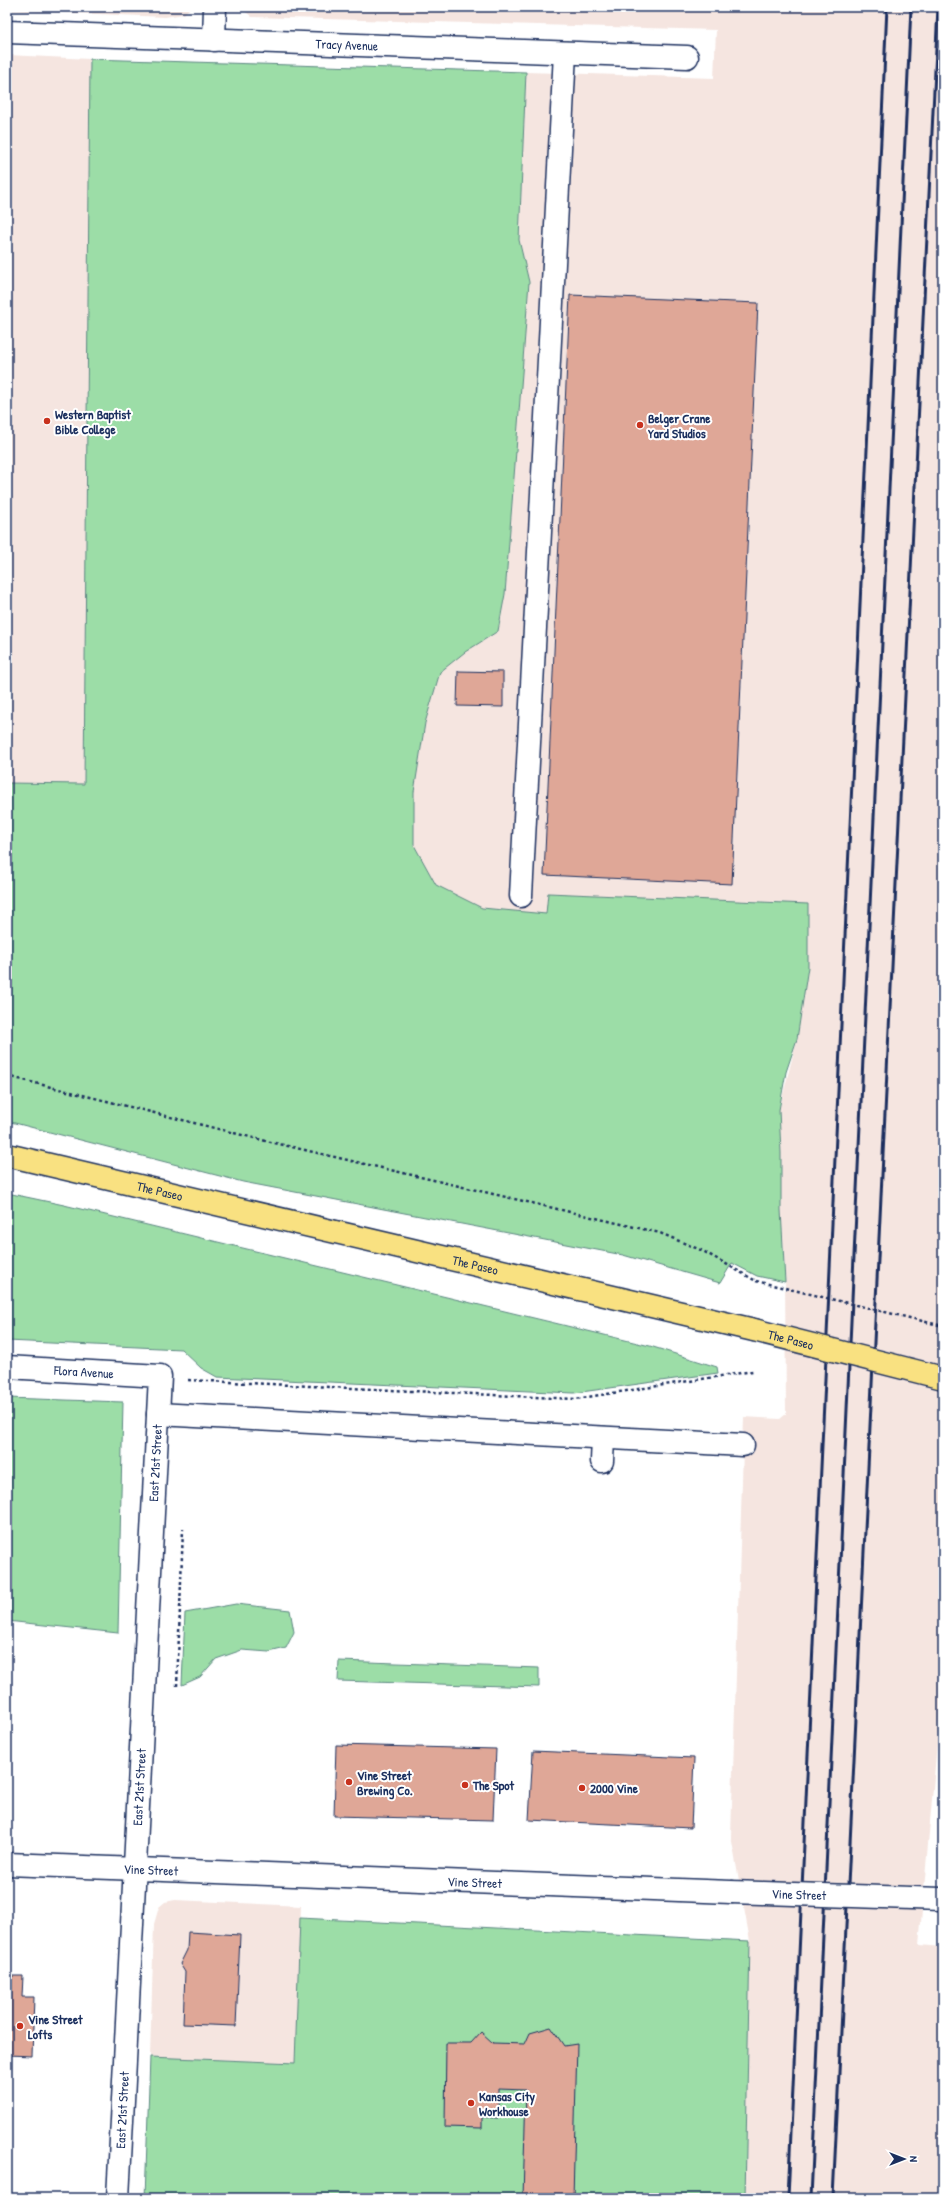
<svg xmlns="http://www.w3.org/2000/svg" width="950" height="2205" viewBox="0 0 950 2205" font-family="'Patrick Hand',sans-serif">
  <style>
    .built { fill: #f5e5e0 }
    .green { fill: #9cdda7; stroke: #5c8682 }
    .building { fill: #dfa797; stroke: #1b2f5e }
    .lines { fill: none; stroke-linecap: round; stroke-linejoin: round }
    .minor-casing { stroke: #1b2f5e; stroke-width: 25 }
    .major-casing { stroke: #1b2f5e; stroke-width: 25 }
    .path { stroke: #1b2f5e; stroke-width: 2.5; stroke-dasharray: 3 3; stroke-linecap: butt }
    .minor { stroke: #fff; stroke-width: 22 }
    .major { stroke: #f9e181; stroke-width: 22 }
    .rail { stroke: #1b2f5e; stroke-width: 3 }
    .minor-bridge-casing { stroke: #1b2f5e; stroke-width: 25; stroke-linecap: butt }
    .major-bridge-casing { stroke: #1b2f5e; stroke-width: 25; stroke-linecap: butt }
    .path-bridge { stroke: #1b2f5e; stroke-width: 2.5; stroke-dasharray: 3 3; stroke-linecap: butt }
    .minor-bridge { stroke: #fff; stroke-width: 22 }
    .major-bridge { stroke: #f9e181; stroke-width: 22 }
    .poi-dot { fill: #c8321e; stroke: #fff; stroke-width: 1.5 }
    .labels { text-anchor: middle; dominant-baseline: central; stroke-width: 4; stroke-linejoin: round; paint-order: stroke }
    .street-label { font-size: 13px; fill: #1b2f5e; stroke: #fff }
    .poi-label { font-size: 13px; font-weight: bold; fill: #1b2f5e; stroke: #fff; text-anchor: start }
  </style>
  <rect width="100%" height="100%" fill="#fff"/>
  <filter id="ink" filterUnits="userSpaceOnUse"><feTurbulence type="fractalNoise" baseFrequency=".025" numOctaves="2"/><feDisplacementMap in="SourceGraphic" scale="8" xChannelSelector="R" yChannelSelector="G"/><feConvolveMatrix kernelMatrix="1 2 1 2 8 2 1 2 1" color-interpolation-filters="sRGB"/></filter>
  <g filter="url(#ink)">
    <g class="built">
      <path d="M 7,7 L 191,7 L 184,14 L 165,17 L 7,10 Z"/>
      <path d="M 240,7 L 943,7 L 943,1676 L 919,1945 L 943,1947 L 939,2198 L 745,2198 L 750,1941 L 731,1836 L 744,1417 L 780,1419 L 786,1414 L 785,1273 L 780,1194 L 781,1153 L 779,1110 L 797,1039 L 808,967 L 808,904 L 548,893 L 546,914 L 482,908 L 436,885 L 414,845 L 414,792 L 425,723 L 440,672 L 465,652 L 498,631 L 505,594 L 529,282 L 519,240 L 526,72 L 714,78 L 716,30 L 252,17 Z"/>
      <path d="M 7,55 L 90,59 L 84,784 L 7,783 Z"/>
      <path d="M 175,1900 L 301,1906 L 295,2063 L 150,2057 L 154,1924 L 159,1907 L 165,1902 Z"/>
    </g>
    <g class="green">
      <path d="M 90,59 L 526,72 L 519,240 L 529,282 L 505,594 L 498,631 L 465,652 L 440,672 L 425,723 L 414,792 L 414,845 L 436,885 L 482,908 L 546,914 L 548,893 L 808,904 L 808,967 L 797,1039 L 786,1072 L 779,1110 L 781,1153 L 781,1210 L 785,1282 L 757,1276 L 732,1263 L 720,1283 L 623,1255 L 243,1182 L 7,1121 L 7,783 L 84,784 Z"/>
      <path d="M 7,1193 L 64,1205 L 650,1346 L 717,1367 L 718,1373 L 574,1393 L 217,1377 L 201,1368 L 181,1349 L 7,1341 Z"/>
      <path d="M 7,1398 L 123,1402 L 118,1633 L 7,1621 Z"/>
      <path d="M 236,1604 L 290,1610 L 294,1632 L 286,1648 L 269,1652 L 242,1650 L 216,1659 L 200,1677 L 182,1685 L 185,1613 Z"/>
      <path d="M 339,1661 L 539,1668 L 539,1687 L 338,1681 Z"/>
      <path d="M 300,1918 L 750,1941 L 745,2198 L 145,2198 L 150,2057 L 295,2063 Z"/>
    </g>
    <g class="building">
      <path d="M 570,295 L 758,303 L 732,884 L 544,875 Z"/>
      <path d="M 458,671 L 503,672 L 503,707 L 457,706 Z"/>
      <path d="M 336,1745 L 496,1749 L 493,1820 L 334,1816 Z"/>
      <path d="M 533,1751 L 694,1758 L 691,1828 L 529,1820 Z"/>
      <path d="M 188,1932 L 240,1935 L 236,2026 L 183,2024 L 185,1972 L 180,1964 L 187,1950 Z"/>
      <path d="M 7,1976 L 23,1976 L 22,1997 L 34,1997 L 32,2056 L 7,2055 Z"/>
      <path d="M 551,2027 L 564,2046 L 577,2044 L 573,2198 L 523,2198 L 526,2090 L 498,2089 L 498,2118 L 482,2117 L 482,2128 L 445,2127 L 446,2043 L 471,2043 L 481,2032 L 493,2043 L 525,2044 L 530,2033 Z"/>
    </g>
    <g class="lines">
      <defs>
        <g id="minor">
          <path id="s1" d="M 7,32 L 687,57"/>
          <path d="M 214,40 L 215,7"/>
          <path d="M 521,896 L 565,53"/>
          <path id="s2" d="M 7,1367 L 160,1376 L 118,2198"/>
          <path d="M 158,1414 L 743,1445"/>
          <path d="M 602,1461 L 603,1438"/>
          <path id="s3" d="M 7,1864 L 731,1892"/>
        </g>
        <g id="major">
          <path id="s4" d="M 7,1155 L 754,1330"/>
        </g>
      </defs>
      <use href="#minor" class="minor-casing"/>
      <use href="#major" class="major-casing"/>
      <g class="path">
        <path d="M 7,1076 L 262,1140 L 660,1233 L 703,1251 L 756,1281"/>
        <path d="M 188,1380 L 575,1399 L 753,1371"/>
        <path d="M 177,1686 L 183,1529"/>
      </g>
      <use href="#minor" class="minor"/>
      <use href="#major" class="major"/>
      <g class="rail">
        <path d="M 788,2198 L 887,7"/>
        <path d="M 811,2198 L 911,7"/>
        <path d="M 833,2198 L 938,7"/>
      </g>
      <defs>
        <g id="minor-bridge">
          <path id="s5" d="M 731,1892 L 941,1899"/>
        </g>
        <g id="major-bridge">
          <path id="s6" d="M 754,1330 L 943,1378"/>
        </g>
      </defs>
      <use href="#minor-bridge" class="minor-bridge-casing"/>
      <use href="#major-bridge" class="major-bridge-casing"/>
      <path class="path-bridge" d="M 756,1281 L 943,1326"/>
      <use href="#minor-bridge" class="minor-bridge"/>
      <use href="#major-bridge" class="major-bridge"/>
    </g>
  </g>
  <g class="poi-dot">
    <circle cx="47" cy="421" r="4"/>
    <circle cx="640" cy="425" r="4"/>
    <circle cx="349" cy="1782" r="4"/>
    <circle cx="465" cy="1785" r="4"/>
    <circle cx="582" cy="1788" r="4"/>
    <circle cx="20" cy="2026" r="4"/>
    <circle cx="471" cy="2103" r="4"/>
  </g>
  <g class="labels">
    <g class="street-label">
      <text stroke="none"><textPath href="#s1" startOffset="340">Tracy Avenue</textPath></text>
      <text stroke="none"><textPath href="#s4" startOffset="157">The Paseo</textPath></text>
      <text stroke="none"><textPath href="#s4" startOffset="481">The Paseo</textPath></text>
      <text stroke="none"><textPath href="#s6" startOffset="38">The Paseo</textPath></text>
      <text stroke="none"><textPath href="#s2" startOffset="77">Flora Avenue</textPath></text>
      <text transform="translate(155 1463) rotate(-87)">East 21st Street</text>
      <text transform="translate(139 1787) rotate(-87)">East 21st Street</text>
      <text stroke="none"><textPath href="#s3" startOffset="144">Vine Street</textPath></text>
      <text stroke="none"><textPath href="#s3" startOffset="468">Vine Street</textPath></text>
      <text stroke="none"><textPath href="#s5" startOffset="68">Vine Street</textPath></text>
      <text transform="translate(122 2110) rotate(-87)">East 21st Street</text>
    </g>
    <g class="poi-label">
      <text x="55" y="414">Western Baptist<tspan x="55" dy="15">Bible College</tspan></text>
      <text x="648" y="418">Belger Crane<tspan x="648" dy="15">Yard Studios</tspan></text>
      <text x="357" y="1775">Vine Street<tspan x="357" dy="15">Brewing Co.</tspan></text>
      <text x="473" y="1785">The Spot</text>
      <text x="590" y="1788">2000 Vine</text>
      <text x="28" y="2019">Vine Street<tspan x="28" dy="15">Lofts</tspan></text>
      <text x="479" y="2096">Kansas City<tspan x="479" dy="15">Workhouse</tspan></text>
    </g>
  </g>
  <rect width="950" height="2205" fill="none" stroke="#fff" stroke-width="24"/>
  <rect x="12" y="12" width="926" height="2181" fill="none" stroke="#1b2f5e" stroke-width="1.5" filter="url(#ink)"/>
  <g transform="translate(904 2159) rotate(90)" stroke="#ffffff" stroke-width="3" paint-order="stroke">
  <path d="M0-3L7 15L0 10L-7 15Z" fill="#1b2f5e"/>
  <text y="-6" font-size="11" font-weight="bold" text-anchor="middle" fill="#1b2f5e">N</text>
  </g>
</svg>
